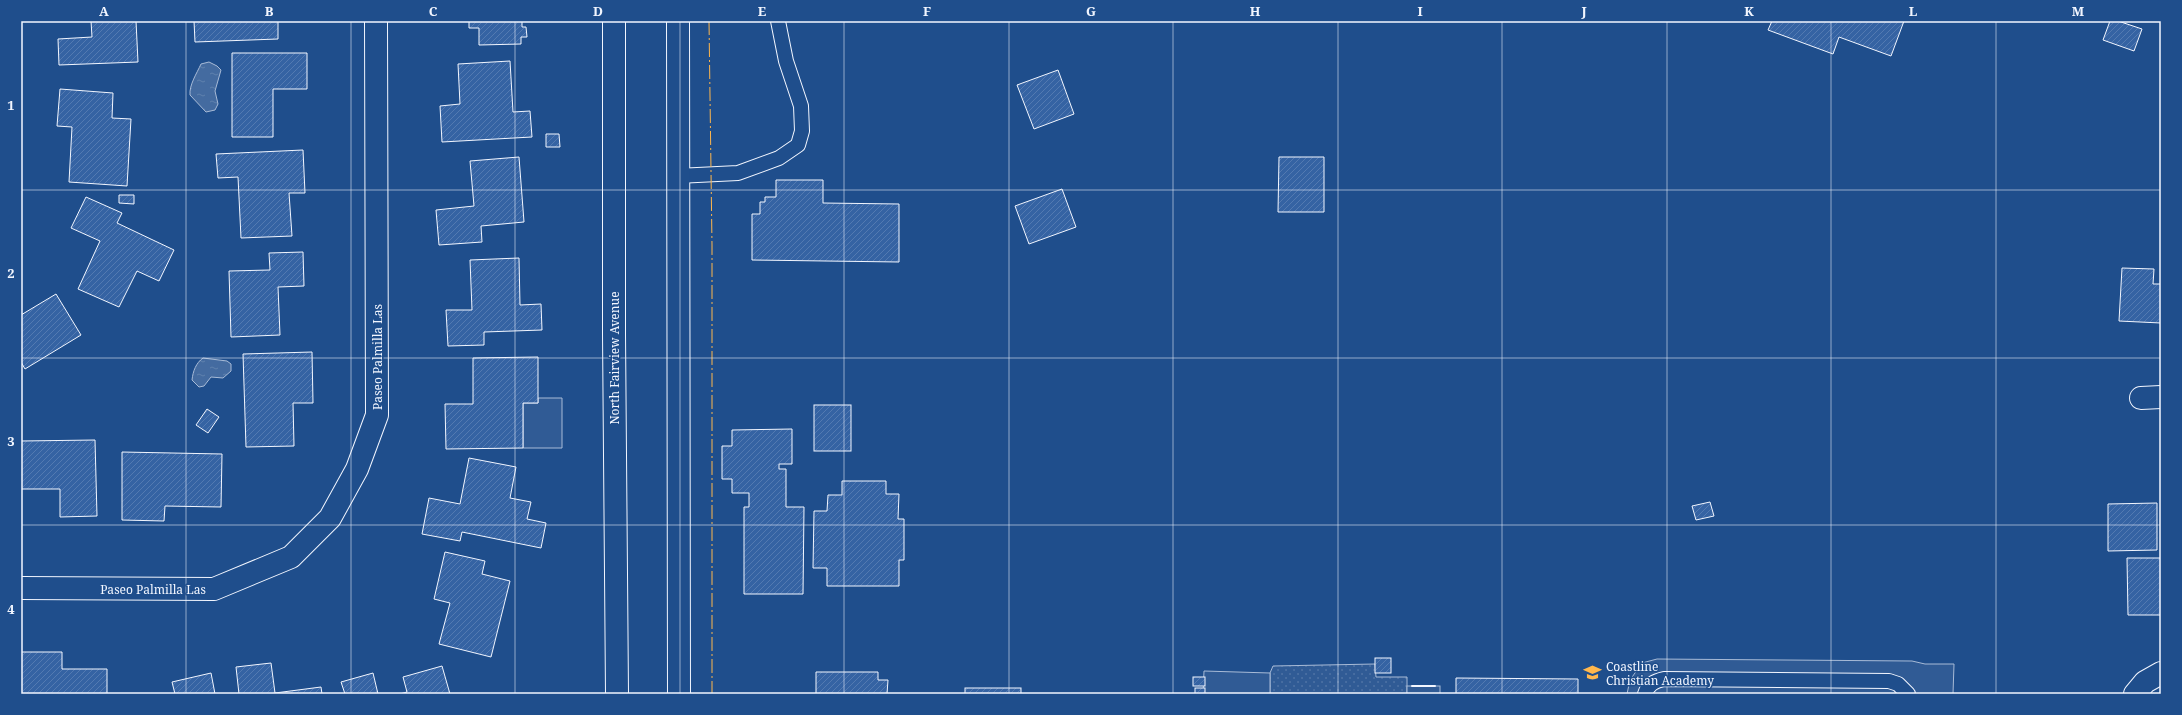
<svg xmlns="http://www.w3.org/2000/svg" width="2182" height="715" viewBox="0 0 2182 715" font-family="'Noto Serif',serif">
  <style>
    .green { fill: url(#green-dots); stroke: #a8bbd7 }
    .pitch { fill: #305b95; stroke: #a8bbd7 }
    .water { fill: url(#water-ripples); stroke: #a8bbd7 }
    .building { fill: url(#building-hatch); stroke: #f2f6ff }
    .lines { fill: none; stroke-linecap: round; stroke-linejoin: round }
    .service-casing { stroke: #f2f6ff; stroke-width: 16 }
    .minor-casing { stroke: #f2f6ff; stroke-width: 24 }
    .tertiary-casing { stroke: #f2f6ff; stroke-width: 24 }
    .service { stroke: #1f4e8c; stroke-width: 14 }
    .minor { stroke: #1f4e8c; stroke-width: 22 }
    .tertiary { stroke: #1f4e8c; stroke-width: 22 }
    .wall { stroke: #f2f6ff; stroke-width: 2 }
    .power { stroke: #ffb74d; stroke-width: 1; stroke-dasharray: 14 3 2 3; stroke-linecap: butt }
    .grid { fill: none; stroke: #f2f6ff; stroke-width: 1; stroke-opacity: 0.55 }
    .labels { text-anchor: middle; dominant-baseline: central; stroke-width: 3; stroke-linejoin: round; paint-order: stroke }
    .street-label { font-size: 12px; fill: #f2f6ff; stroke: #1f4e8c }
    .poi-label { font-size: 12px; fill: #f2f6ff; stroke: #1f4e8c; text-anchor: start }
    .neatline { fill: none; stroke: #f2f6ff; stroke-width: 1.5 }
    .grid-label { font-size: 13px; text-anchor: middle; font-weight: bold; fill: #f2f6ff }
  </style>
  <defs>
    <pattern id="green-dots" width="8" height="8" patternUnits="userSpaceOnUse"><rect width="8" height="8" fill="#305b95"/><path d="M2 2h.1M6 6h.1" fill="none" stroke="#4e73a5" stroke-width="1.8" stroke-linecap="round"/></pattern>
    <pattern id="water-ripples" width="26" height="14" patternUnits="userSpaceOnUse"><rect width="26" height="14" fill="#446ba0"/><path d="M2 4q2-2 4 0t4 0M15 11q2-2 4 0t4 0" fill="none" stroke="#5f81ae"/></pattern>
    <pattern id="building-hatch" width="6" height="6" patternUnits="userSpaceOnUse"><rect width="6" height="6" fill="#3563a3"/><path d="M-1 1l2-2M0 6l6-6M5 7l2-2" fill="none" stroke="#537ab1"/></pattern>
  </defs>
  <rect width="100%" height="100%" fill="#1f4e8c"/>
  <path class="green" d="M 1375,664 L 1376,677 L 1407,677 L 1407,694 L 1270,694 L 1270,673 L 1273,666 Z"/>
  <g class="pitch">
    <path d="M 538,398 L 562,398 L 562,448 L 523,448 L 523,403 L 538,403 Z"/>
    <path d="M 1657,659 L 1912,661 L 1925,664 L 1954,664 L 1953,694 L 1627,694 L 1630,680 L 1642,663 Z"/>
    <path d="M 1204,671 L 1270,673 L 1270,694 L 1203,694 Z"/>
    <rect x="1407" y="686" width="33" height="8"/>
  </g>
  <g class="water">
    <path d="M 209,62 L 217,66 L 221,70 L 215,91 L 218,104 L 215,110 L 206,112 L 190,95 C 189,85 197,73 201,64 Z"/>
    <path d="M 203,358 L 227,361 L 231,364 L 231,371 L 223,378 L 211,377 L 204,386 L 199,387 L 192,380 C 193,371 196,363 203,358 Z"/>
  </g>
  <g class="building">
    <path d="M 91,21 L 136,21 L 138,62 L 59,65 L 58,39 L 92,37 Z"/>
    <path d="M 194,21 L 278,21 L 278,39 L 195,42 Z"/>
    <path d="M 469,21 L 522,21 L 522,27 L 526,27 L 527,37 L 521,37 L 521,44 L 479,45 L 479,28 L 469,28 Z"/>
    <path d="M 1772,21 L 1904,21 L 1891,56 L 1839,37 L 1833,54 L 1768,30 Z"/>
    <path d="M 2110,21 L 2118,21 L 2142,29 L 2134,51 L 2103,40 Z"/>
    <path d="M 232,53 L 307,53 L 307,89 L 273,89 L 273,137 L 232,137 Z"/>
    <path d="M 510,61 L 513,112 L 530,111 L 532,137 L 442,142 L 440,106 L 460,104 L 458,64 Z"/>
    <path d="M 1058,70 L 1074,114 L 1034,129 L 1017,85 Z"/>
    <path d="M 60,89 L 113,93 L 112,118 L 131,119 L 127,186 L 69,182 L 72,127 L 57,126 Z"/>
    <path d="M 546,134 L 559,134 L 560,147 L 546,147 Z"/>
    <path d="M 303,150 L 305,193 L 289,193 L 292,236 L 241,238 L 238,177 L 218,178 L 216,154 Z"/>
    <path d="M 519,157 L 524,222 L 481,226 L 482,242 L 439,245 L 436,210 L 474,206 L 470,161 Z"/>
    <path d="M 1279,157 L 1324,157 L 1324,212 L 1278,212 Z"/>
    <path d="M 776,180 L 823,180 L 823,203 L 899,204 L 899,262 L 752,260 L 752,214 L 760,214 L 760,202 L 765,202 L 765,197 L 776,197 Z"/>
    <path d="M 1062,189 L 1076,227 L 1029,244 L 1015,206 Z"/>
    <path d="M 119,195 L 134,195 L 134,204 L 119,203 Z"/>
    <path d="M 86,197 L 122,213 L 117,223 L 174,250 L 159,281 L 137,271 L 119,307 L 78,289 L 100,241 L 71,228 Z"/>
    <path d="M 303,252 L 304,286 L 278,287 L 280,335 L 231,337 L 229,271 L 270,270 L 269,253 Z"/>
    <path d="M 519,258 L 520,305 L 541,304 L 542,330 L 484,332 L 484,345 L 448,346 L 446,310 L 472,310 L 470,260 Z"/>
    <path d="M 2122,268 L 2154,269 L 2153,284 L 2161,284 L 2161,323 L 2119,321 Z"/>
    <path d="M 56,294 L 81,335 L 25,369 L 21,362 L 21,315 Z"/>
    <path d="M 312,352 L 313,403 L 293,403 L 294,446 L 246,447 L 243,354 Z"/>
    <path d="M 538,357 L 538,403 L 523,403 L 523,448 L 446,449 L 445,404 L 473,404 L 473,358 Z"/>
    <rect x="814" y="405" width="37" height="46"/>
    <path d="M 207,409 L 219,417 L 208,433 L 196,425 Z"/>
    <path d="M 792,429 L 792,464 L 779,464 L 779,469 L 786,469 L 786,507 L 804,507 L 803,594 L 744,594 L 744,507 L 749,507 L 749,493 L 732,493 L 732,479 L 722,479 L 722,446 L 732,446 L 732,430 Z"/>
    <path d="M 95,440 L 97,516 L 60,517 L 60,489 L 21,489 L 21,441 Z"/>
    <path d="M 122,452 L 222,454 L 221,507 L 165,506 L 164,521 L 122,520 Z"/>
    <path d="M 469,458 L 516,467 L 510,498 L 531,502 L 527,519 L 546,523 L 541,548 L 462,532 L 460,541 L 422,534 L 429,498 L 460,504 Z"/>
    <path d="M 842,481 L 886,481 L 886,494 L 899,494 L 898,519 L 904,519 L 904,560 L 899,560 L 899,586 L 827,586 L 827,568 L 813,568 L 814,511 L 827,511 L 828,495 L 842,495 Z"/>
    <path d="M 1710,502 L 1714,516 L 1696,520 L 1692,506 Z"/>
    <path d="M 2157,503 L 2157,550 L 2108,551 L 2108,504 Z"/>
    <path d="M 445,552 L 485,561 L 482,574 L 510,581 L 491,657 L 439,644 L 450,603 L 434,599 Z"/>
    <path d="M 2127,558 L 2161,558 L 2161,615 L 2128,615 Z"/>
    <path d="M 21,652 L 62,652 L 62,669 L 107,669 L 107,694 L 21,694 Z"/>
    <rect x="1375" y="658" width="16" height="15"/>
    <path d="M 271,663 L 275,693 L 321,687 L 322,694 L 239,694 L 236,667 Z"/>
    <path d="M 442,666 L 450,694 L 400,694 L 407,692 L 403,677 Z"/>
    <path d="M 816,672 L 878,672 L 878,680 L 888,680 L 887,694 L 816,694 Z"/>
    <path d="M 211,673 L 215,694 L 175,694 L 172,682 Z"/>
    <path d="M 373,673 L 378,694 L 345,694 L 341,682 Z"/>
    <rect x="1193" y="677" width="12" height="9"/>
    <path d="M 1456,678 L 1578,679 L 1578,694 L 1456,694 Z"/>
    <rect x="965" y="688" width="56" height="6"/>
    <rect x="1195" y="688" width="10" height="6"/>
  </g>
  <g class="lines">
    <defs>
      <g id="service">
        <path d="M 677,176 L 738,173 L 779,158 L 798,145 L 802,131 L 801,106 L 786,61 L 778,21"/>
        <path d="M 1645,694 C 1648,684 1655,681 1664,679 L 1889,681 L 1898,684 L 1908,694"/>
      </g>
      <g id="minor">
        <path d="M 2141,398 L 2161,397"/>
        <path d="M 21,588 L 214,589 L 291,557 L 330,518 L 357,469 L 377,415 L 376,21"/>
        <path d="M 2135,694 L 2145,682 L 2161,673"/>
      </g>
      <g id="tertiary">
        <path d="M 614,21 L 614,334 L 617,694"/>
        <path d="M 678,21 L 679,694"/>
      </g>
    </defs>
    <use href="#service" class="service-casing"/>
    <use href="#minor" class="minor-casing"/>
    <use href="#tertiary" class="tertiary-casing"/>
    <use href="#service" class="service"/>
    <use href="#minor" class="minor"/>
    <use href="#tertiary" class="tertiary"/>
    <path class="wall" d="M 1412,686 L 1435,686"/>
    <path class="power" d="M 709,21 L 712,245 L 712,694"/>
  </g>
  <path class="grid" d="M 186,21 L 186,694M 351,21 L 351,694M 515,21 L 515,694M 680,21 L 680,694M 844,21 L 844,694M 1009,21 L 1009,694M 1173,21 L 1173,694M 1338,21 L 1338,694M 1502,21 L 1502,694M 1667,21 L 1667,694M 1831,21 L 1831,694M 1996,21 L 1996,694M 21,190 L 2161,190M 21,358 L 2161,358M 21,525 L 2161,525"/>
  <defs>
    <symbol id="school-bare" viewBox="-9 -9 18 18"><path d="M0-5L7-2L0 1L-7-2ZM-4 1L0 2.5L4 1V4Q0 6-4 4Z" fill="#ffb74d" stroke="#1f4e8c" stroke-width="2.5" paint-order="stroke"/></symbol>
  </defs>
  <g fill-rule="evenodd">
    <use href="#school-bare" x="1580" y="660" width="25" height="25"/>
  </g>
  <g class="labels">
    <g class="street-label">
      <text transform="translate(377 357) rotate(-90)">Paseo Palmilla Las</text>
      <text transform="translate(614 358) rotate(-90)">North Fairview Avenue</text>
      <text x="153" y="589">Paseo Palmilla Las</text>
    </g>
    <g class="poi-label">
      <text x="1606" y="666">Coastline<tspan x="1606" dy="14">Christian Academy</tspan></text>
    </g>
  </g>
  <rect width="2182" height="715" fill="none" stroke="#1f4e8c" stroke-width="44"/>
  <rect x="22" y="22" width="2138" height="671" class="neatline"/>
  <g class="grid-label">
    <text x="104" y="16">A</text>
    <text x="269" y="16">B</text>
    <text x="433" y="16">C</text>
    <text x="598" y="16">D</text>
    <text x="762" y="16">E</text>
    <text x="927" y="16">F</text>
    <text x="1091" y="16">G</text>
    <text x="1255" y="16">H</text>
    <text x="1420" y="16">I</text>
    <text x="1584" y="16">J</text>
    <text x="1749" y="16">K</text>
    <text x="1913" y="16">L</text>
    <text x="2078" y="16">M</text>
    <text x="11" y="110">1</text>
    <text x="11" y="278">2</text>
    <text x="11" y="446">3</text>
    <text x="11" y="614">4</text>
  </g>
</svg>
